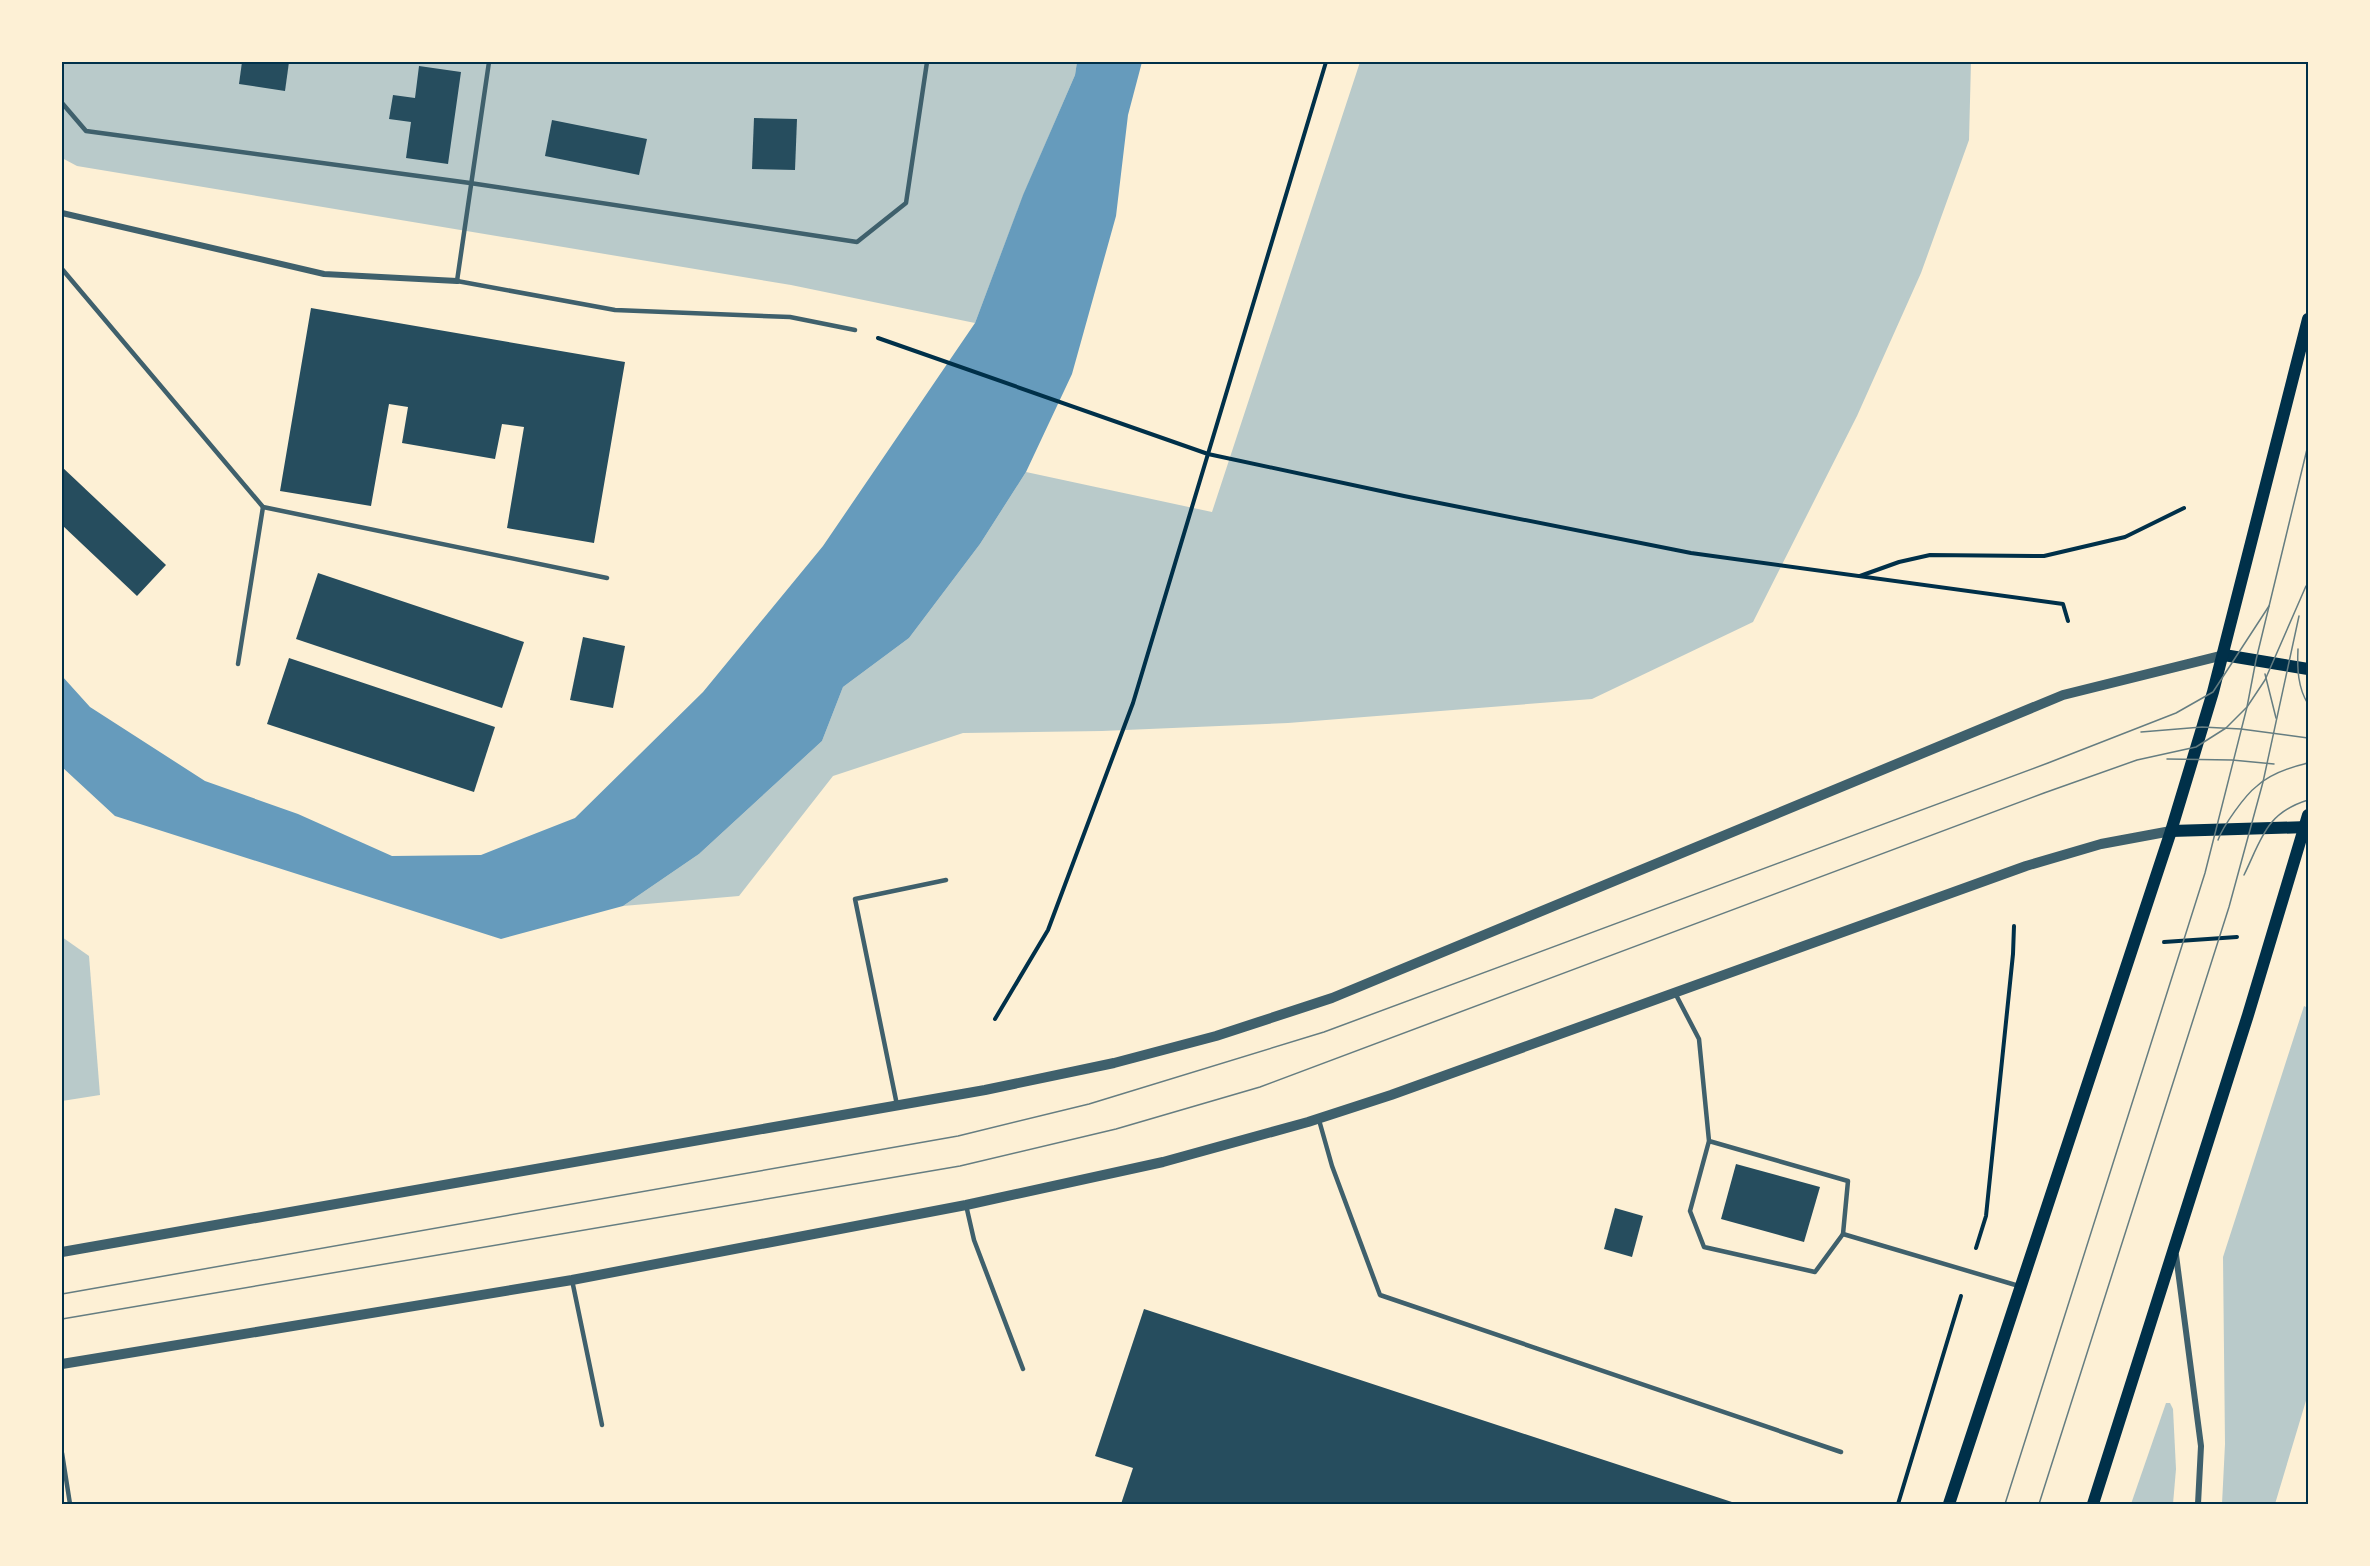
<svg xmlns="http://www.w3.org/2000/svg" width="2370" height="1566" viewBox="0 0 2370 1566" font-family="Helvetica,sans-serif">
  <style>
    .green { fill: #b9caca }
    .water { fill: #669bbc }
    .building { fill: #264d5e }
    .lines { fill: none; stroke-linecap: round; stroke-linejoin: round }
    .path { stroke: #003049; stroke-width: 4 }
    .service { stroke: #3f606c; stroke-width: 4.5 }
    .minor { stroke: #3f606c; stroke-width: 6 }
    .tertiary { stroke: #3f606c; stroke-width: 10 }
    .secondary { stroke: #003049; stroke-width: 12 }
    .tram { stroke: #657d81; stroke-width: 1.5 }
    .neatline { fill: none; stroke: #003049; stroke-width: 2 }
  </style>
  <rect width="100%" height="100%" fill="#fdf0d5"/>
  <g class="green">
    <path d="M 62,62 L 1077,62 L 1075,75 L 1023,196 L 975,323 L 791,285 L 77,166 L 62,158 Z"/>
    <path d="M 1360,62 L 1971,62 L 1969,140 L 1921,273 L 1857,416 L 1753,622 L 1592,699 L 1288,723 L 1102,731 L 963,733 L 833,776 L 739,896 L 623,906 L 699,854 L 822,741 L 843,687 L 909,638 L 980,544 L 1026,472 L 1212,512 Z"/>
    <path d="M 62,937 L 89,956 L 100,1095 L 62,1101 Z"/>
    <path d="M 2304,1006 L 2308,1008 L 2308,1394 L 2275,1504 L 2222,1504 L 2225,1444 L 2223,1257 Z"/>
    <path d="M 2166,1403 L 2170,1403 L 2173,1409 L 2176,1469 L 2173,1504 L 2131,1504 Z"/>
  </g>
  <path class="water" d="M 1077,62 L 1142,62 L 1128,115 L 1116,216 L 1072,374 L 1026,472 L 980,544 L 909,638 L 843,687 L 822,741 L 699,854 L 623,906 L 501,939 L 115,816 L 62,767 L 62,676 L 90,707 L 205,781 L 298,814 L 392,856 L 481,855 L 575,818 L 703,692 L 823,546 L 975,323 L 1023,195 L 1075,75 Z"/>
  <g class="building">
    <path d="M 242,62 L 289,62 L 285,91 L 239,84 Z"/>
    <path d="M 419,66 L 461,72 L 448,164 L 406,158 L 411,122 L 389,119 L 393,95 L 415,98 Z"/>
    <path d="M 754,118 L 797,119 L 795,170 L 752,169 Z"/>
    <path d="M 552,120 L 647,139 L 639,175 L 545,156 Z"/>
    <path d="M 311,308 L 625,362 L 594,543 L 507,528 L 524,427 L 502,424 L 495,459 L 402,443 L 408,407 L 389,404 L 371,506 L 280,491 Z"/>
    <path d="M 62,467 L 166,565 L 137,596 L 62,525 Z"/>
    <path d="M 318,573 L 524,642 L 502,708 L 296,639 Z"/>
    <path d="M 583,637 L 625,646 L 613,708 L 570,700 Z"/>
    <path d="M 289,658 L 495,727 L 474,792 L 267,724 Z"/>
    <path d="M 1736,1164 L 1820,1187 L 1804,1242 L 1721,1219 Z"/>
    <path d="M 1615,1208 L 1643,1216 L 1632,1257 L 1604,1249 Z"/>
    <path d="M 1144,1309 L 1738,1504 L 1121,1504 L 1133,1468 L 1095,1456 Z"/>
  </g>
  <g class="lines">
    <g class="path">
      <path d="M 878,338 L 1208,454 L 1404,496 L 1691,553 L 2063,604 L 2068,621"/>
      <path d="M 1860,576 L 1899,562 L 1930,555 L 2044,556 L 2125,537 L 2184,508"/>
      <path d="M 2164,942 L 2237,937"/>
      <path d="M 995,1019 L 1048,930 L 1133,703 L 1326,62"/>
      <path d="M 1976,1248 L 1986,1216 L 2013,954 L 2014,926"/>
      <path d="M 1898,1504 L 1961,1296"/>
    </g>
    <g class="service">
      <path d="M 489,62 L 457,281 L 615,310 L 790,317 L 855,330"/>
      <path d="M 62,103 L 86,131 L 470,183 L 857,242 L 906,203 L 927,62"/>
      <path d="M 62,269 L 263,507 L 607,578"/>
      <path d="M 238,664 L 263,507"/>
      <path d="M 1675,993 L 1699,1039 L 1709,1141 L 1690,1211 L 1704,1247 L 1815,1272 L 1843,1234 L 1848,1181 L 1709,1141"/>
      <path d="M 897,1105 L 855,899 L 946,880"/>
      <path d="M 1319,1120 L 1332,1166 L 1380,1295 L 1841,1452"/>
      <path d="M 966,1205 L 974,1240 L 1023,1369"/>
      <path d="M 1843,1234 L 2019,1286"/>
      <path d="M 572,1280 L 602,1425"/>
      <path d="M 62,1453 L 70,1504"/>
    </g>
    <g class="minor">
      <path d="M 62,213 L 324,274 L 457,281"/>
      <path d="M 2176,1255 L 2201,1446 L 2198,1504"/>
    </g>
    <g class="tertiary">
      <path d="M 62,1252 L 985,1090 L 1114,1063 L 1216,1036 L 1332,998 L 2063,695 L 2224,655"/>
      <path d="M 62,1364 L 572,1280 L 966,1205 L 1163,1162 L 1308,1122 L 1391,1095 L 2026,866 L 2101,844 L 2171,831"/>
    </g>
    <g class="secondary">
      <path d="M 2224,655 L 2308,669"/>
      <path d="M 2171,831 L 2308,827"/>
      <path d="M 1949,1504 L 2171,831 L 2213,692 L 2308,319"/>
      <path d="M 2093,1504 L 2248,1015 L 2308,815"/>
    </g>
    <g class="tram">
      <path d="M 2298,649 C 2297,669 2298,688 2308,704"/>
      <path d="M 2265,674 L 2276,718"/>
      <path d="M 2141,732 L 2202,727 L 2241,729 L 2308,738"/>
      <path d="M 2167,759 L 2232,760 L 2274,764"/>
      <path d="M 2218,840 C 2223,826 2245,795 2257,786 C 2270,774 2291,767 2308,763"/>
      <path d="M 2244,875 C 2262,838 2266,813 2308,800"/>
      <path d="M 62,1294 L 958,1136 L 1089,1104 L 1324,1032 L 2048,763 L 2176,713 L 2213,692 L 2269,606"/>
      <path d="M 62,1319 L 960,1166 L 1116,1129 L 1260,1087 L 2044,793 L 2137,760 L 2196,747 L 2226,728 L 2247,707 L 2265,680 L 2306,586"/>
      <path d="M 2005,1504 L 2205,873 L 2247,707 L 2256,660 L 2308,445"/>
      <path d="M 2039,1504 L 2229,907 L 2263,782 L 2299,616"/>
    </g>
  </g>
  <rect width="2370" height="1566" fill="none" stroke="#fdf0d5" stroke-width="126"/>
  <rect x="63" y="63" width="2244" height="1440" class="neatline"/>
</svg>
